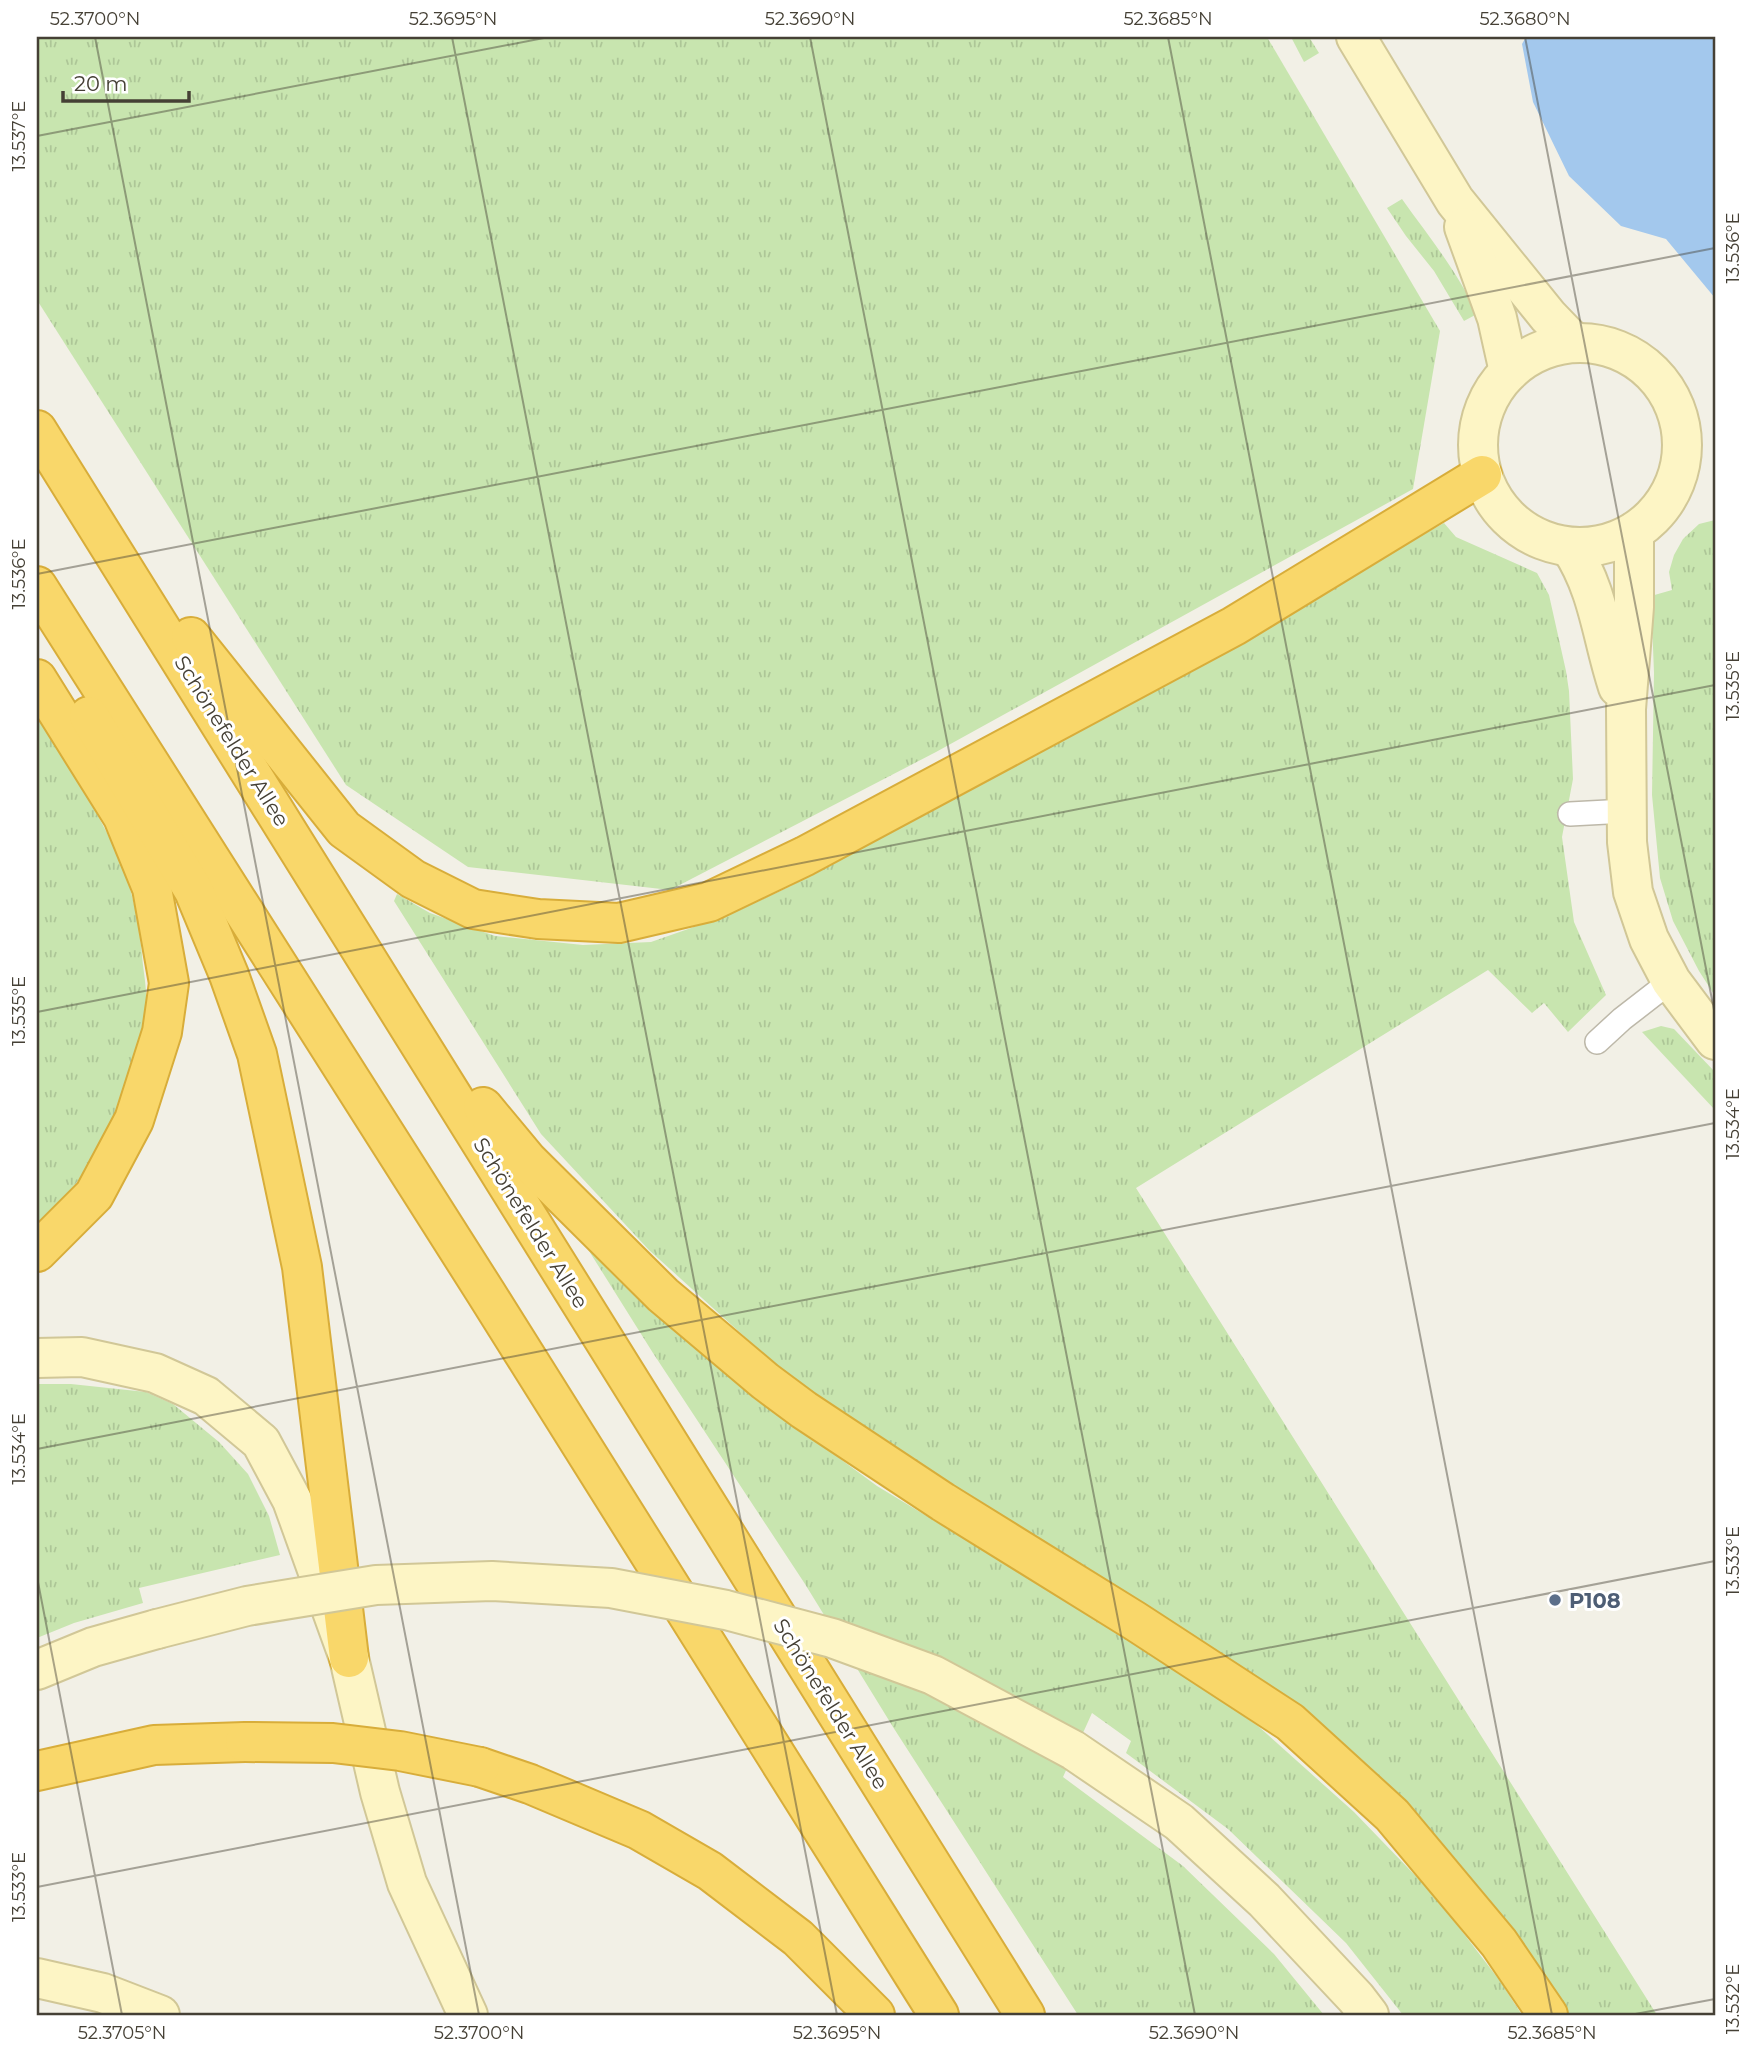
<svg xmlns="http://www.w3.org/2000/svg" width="1752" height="2052" viewBox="0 0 1752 2052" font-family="Montserrat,sans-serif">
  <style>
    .grass { fill: url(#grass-tufts) }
    .water { fill: #a3c8ed }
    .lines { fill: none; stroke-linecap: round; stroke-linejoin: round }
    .lane-casing { stroke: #bdb8a9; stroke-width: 26 }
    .secondary-casing { stroke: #d1c797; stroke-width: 42 }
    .highway-casing { stroke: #d8ad3a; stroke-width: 42 }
    .lane { stroke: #fff; stroke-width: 23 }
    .secondary { stroke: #fdf5c5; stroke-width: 38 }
    .highway { stroke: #f9d76a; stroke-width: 38 }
    .secondary-bridge-casing { stroke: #d1c797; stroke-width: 42; stroke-linecap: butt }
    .highway-bridge-casing { stroke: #d8ad3a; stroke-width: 42; stroke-linecap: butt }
    .secondary-bridge { stroke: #fdf5c5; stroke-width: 38 }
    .highway-bridge { stroke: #f9d76a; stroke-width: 38 }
    .ticks { fill: none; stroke: #454035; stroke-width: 2; stroke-opacity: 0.45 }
    .service-dot { fill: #5c6f8a; stroke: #fff; stroke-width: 2.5 }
    .labels { text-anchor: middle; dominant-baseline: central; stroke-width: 6; stroke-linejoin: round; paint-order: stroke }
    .street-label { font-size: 21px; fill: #454035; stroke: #fff }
    .service-label { font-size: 21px; font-weight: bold; fill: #4e5e75; stroke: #fff; text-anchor: start }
    .neatline { fill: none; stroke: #454035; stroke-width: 2.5 }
    .ticks-label { font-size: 18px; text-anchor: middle; fill: #454035 }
  </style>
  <defs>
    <pattern id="grass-tufts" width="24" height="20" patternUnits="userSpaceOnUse" patternTransform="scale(1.75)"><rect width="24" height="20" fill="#c8e5af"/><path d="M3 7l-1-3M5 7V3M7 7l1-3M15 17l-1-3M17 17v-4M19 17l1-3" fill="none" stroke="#adc697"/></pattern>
  </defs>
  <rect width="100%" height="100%" fill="#f2f0e6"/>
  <g class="grass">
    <path d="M 37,37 L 1267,37 L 1440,331 L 1413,489 L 936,752 L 670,890 L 468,867 L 346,785 L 37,300 Z"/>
    <path d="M 1291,37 L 1309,37 L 1319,53 L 1304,62 Z"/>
    <path d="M 1402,199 C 1429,237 1458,272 1477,314 L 1464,321 L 1434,271 L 1406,236 L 1387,208 Z"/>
    <path d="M 1715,520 L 1715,996 L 1699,971 L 1673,921 L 1660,878 L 1652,795 L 1654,673 L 1651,596 L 1672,590 L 1669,572 L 1674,555 L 1683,539 L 1699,524 Z"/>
    <path d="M 1444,523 L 1456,537 L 1537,573 L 1549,595 L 1566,671 L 1569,691 L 1573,779 L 1562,837 L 1574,922 L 1606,995 L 1568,1032 L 1544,1003 L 1532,1013 L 1488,970 L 1136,1188 L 1657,2015 L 1567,2015 L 1555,1994 L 1469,1876 L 1389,1790 L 1319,1730 L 1198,1638 L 871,1434 L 778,1367 L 649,1250 L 541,1134 L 394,901 L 397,894 L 430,913 L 495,936 L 583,945 L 651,942 L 731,914 L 791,886 Z"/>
    <path d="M 37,714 C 66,761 96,808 119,857 C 132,888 139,921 142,955 C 143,970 147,987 146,1002 C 142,1066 115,1138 73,1187 C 62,1201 49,1213 37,1225 Z"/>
    <path d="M 1661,1026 L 1674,1029 L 1715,1072 L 1715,1110 L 1642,1032 Z"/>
    <path d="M 574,1227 L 759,1399 L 877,1486 L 1145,1648 L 1258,1726 L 1354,1812 L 1435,1896 L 1500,1981 L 1522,2015 L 1403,2015 L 1346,1943 L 1228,1829 L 1126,1753 L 1131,1741 L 1092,1713 L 1063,1777 L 1183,1866 L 1274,1954 L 1324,2015 L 1078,2015 L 893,1727 L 805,1584 L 653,1353 Z"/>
    <path d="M 37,1384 L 71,1384 L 146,1392 L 173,1404 L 219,1442 L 248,1474 L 269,1516 L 280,1555 L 139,1588 L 143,1603 L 74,1623 L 37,1638 Z"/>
  </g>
  <path class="water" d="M 1526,37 L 1715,37 L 1715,298 L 1666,239 L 1621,226 L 1569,176 L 1533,102 L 1522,44 Z"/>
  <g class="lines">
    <defs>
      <g id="lane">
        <path d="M 1570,814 L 1626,811"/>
        <path d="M 1597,1042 L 1622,1019 L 1671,981"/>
      </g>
      <g id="secondary">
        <path d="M 1356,37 L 1455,201 L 1548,316 L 1574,343"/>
        <path d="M 1464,227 L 1497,318 L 1509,372"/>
        <circle cx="1580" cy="445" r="102"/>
        <path d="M 1634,532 L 1634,607 L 1626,709 L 1627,842 L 1633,892 L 1649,939 L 1671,981 L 1715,1040"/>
        <path d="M 1570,547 C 1599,590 1602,639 1618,687"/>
        <path d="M 37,1358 L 82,1357 L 155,1373 L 206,1396 L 261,1442 L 292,1500 L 349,1658 L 380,1792 L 407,1883 L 468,2015"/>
        <path d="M 37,1670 L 93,1647 L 157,1629"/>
        <path d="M 1073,1750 L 1179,1822 L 1264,1900 L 1356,1998 L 1369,2015"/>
        <path d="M 37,1978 L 103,1993 L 160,2015"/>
      </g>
      <g id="highway">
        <path d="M 37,430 L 1025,2015"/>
        <path d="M 37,586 L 486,1293 L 939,2015"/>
        <path d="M 191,637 L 344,829 L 413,879 L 473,909 L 538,919 L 619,923 L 709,902 L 805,856 L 1234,626 L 1482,475"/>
        <path d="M 37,679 L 123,817 L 152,888 L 169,983 L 162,1032 L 134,1120 L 94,1195 L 37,1252"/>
        <path d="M 89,716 L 194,891 L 229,975 L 257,1054 L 302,1267 L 349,1658"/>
        <path d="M 483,1107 L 527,1160 L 663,1295 L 765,1381 L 804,1410 L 943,1502 L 1135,1621 L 1290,1722 L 1392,1815 L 1499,1943 L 1548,2015"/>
        <path d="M 480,1767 L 530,1784 L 639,1830 L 710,1871 L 798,1938 L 875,2015"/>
        <path d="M 37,1771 L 154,1745 L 245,1742"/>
      </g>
    </defs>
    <use href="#lane" class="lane-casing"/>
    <use href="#secondary" class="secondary-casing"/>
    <use href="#highway" class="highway-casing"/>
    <use href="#lane" class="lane"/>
    <use href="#secondary" class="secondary"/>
    <use href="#highway" class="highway"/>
    <defs>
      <path id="secondary-bridge" d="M 157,1629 L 247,1606 L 376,1585 L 492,1581 L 611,1588 L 726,1610 L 832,1638 L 933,1675 L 1073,1750"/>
      <path id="highway-bridge" d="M 245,1742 L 333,1743 L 400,1751 L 480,1767"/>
    </defs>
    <use href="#secondary-bridge" class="secondary-bridge-casing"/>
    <use href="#highway-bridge" class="highway-bridge-casing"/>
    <use href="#secondary-bridge" class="secondary-bridge"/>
    <use href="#highway-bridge" class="highway-bridge"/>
  </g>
  <path class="ticks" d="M 95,37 L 479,2015M 452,37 L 837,2015M 810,37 L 1195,2015M 1168,37 L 1552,2015M 1525,37 L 1715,1015M 37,136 L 549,37M 37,574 L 1715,248M 37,1012 L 1715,685M 37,1449 L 1715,1123M 37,1577 L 122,2015M 37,1887 L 1715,1561M 1630,2015 L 1715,1999"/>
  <circle class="service-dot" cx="1555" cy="1600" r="7"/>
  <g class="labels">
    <g class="street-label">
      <text transform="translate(232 741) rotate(58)">Schönefelder Allee</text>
      <text transform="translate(531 1223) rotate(58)">Schönefelder Allee</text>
      <text transform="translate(831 1704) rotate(58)">Schönefelder Allee</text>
    </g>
    <g class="service-label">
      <text x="1569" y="1600">P108</text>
    </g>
  </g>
  <rect width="1752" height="2052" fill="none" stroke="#ffffff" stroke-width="77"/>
  <path d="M63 91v10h126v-10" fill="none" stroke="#454035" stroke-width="3.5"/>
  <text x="74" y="91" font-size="21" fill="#454035" stroke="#ffffff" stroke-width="5" paint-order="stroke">20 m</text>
  <rect x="38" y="38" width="1676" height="1976" class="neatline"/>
  <g class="ticks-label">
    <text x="95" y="25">52.3700°N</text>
    <text x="453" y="25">52.3695°N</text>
    <text x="810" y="25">52.3690°N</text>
    <text x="1168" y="25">52.3685°N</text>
    <text x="1525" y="25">52.3680°N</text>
    <text transform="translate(19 136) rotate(-90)" y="6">13.537°E</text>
    <text transform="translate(1733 248) rotate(-90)" y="6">13.536°E</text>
    <text transform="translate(19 574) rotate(-90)" y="6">13.536°E</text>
    <text transform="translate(1733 686) rotate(-90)" y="6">13.535°E</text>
    <text transform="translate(19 1011) rotate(-90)" y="6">13.535°E</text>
    <text transform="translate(1733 1124) rotate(-90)" y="6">13.534°E</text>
    <text transform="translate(19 1449) rotate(-90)" y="6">13.534°E</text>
    <text transform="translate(1733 1561) rotate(-90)" y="6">13.533°E</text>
    <text transform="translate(19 1887) rotate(-90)" y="6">13.533°E</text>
    <text transform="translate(1733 1999) rotate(-90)" y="6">13.532°E</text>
    <text x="122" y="2039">52.3705°N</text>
    <text x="479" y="2039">52.3700°N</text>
    <text x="837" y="2039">52.3695°N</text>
    <text x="1194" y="2039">52.3690°N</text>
    <text x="1552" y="2039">52.3685°N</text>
  </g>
</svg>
